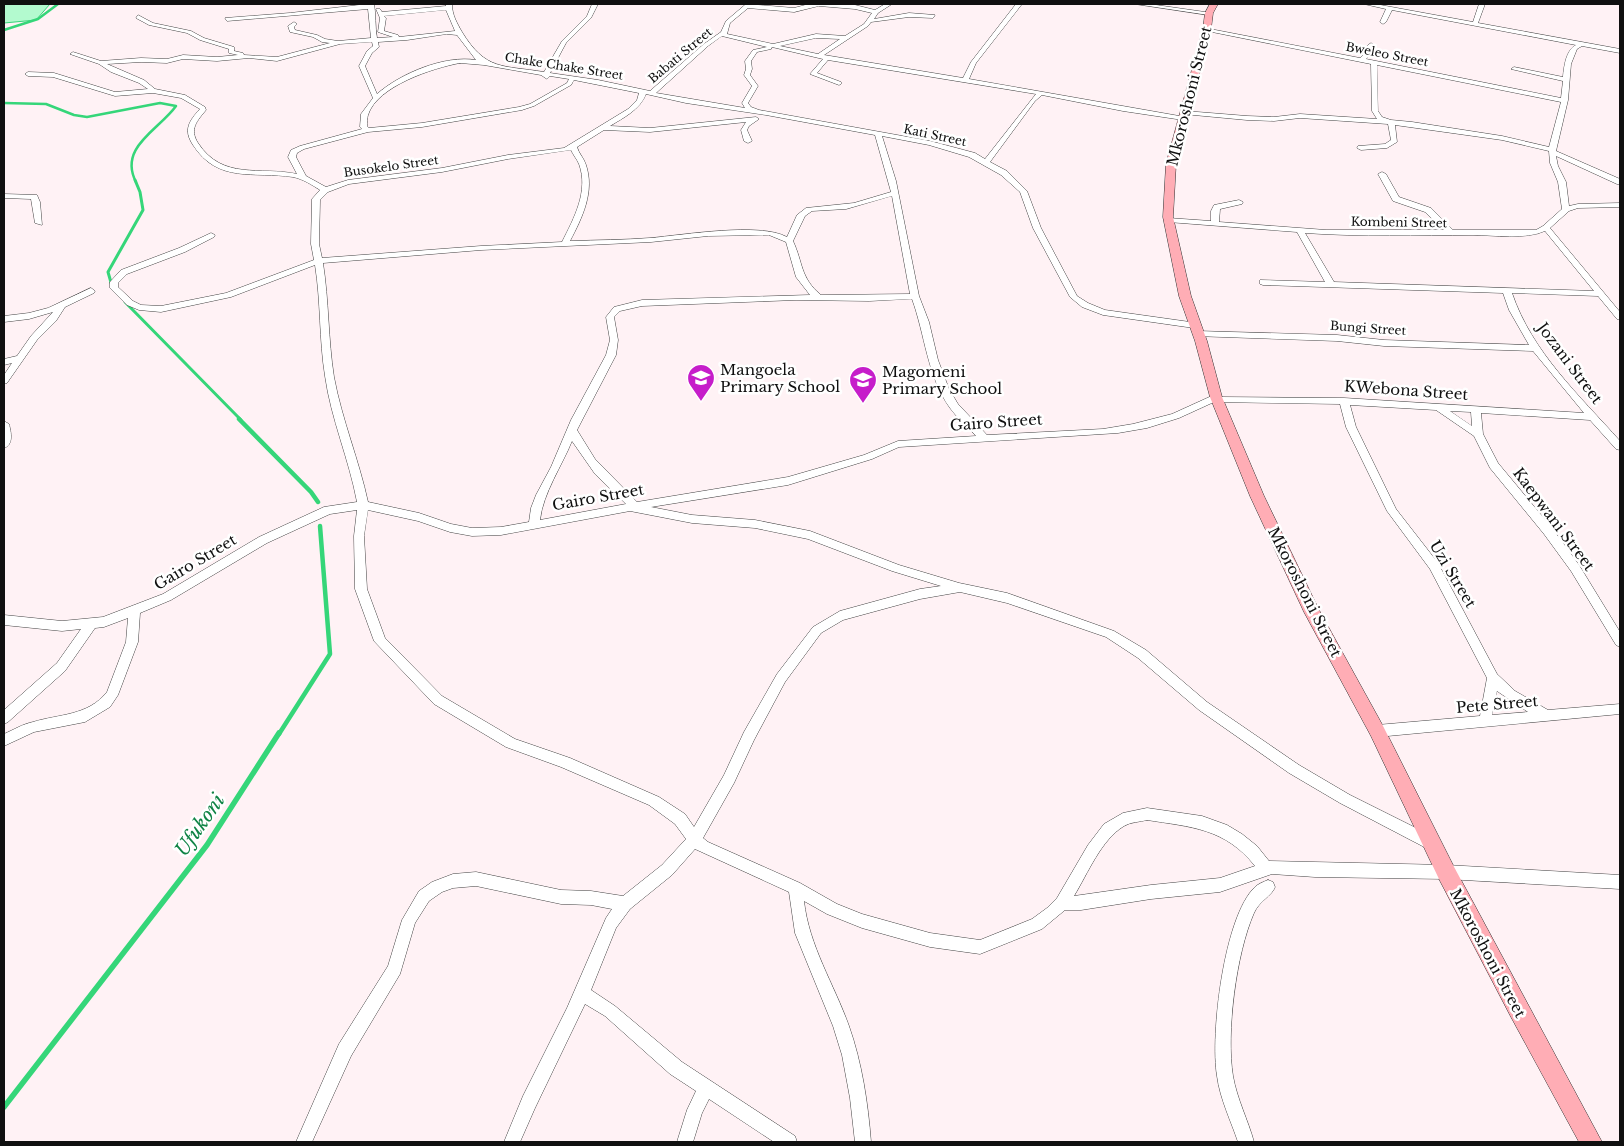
<svg xmlns="http://www.w3.org/2000/svg" width="1624" height="1146" viewBox="0 0 1624 1146" font-family="'Libre Baskerville',serif">
  <style>
    .water { fill: #b3facf; stroke: #35d679 }
    .lines { fill: none; stroke-linecap: round; stroke-linejoin: round }
    .stream-far3 { stroke: #35d679; stroke-width: 2.5 }
    .stream-far2 { stroke: #35d679; stroke-width: 3 }
    .stream-far1 { stroke: #35d679; stroke-width: 4.5 }
    .stream { stroke: #35d679; stroke-width: 5.5 }
    .street-casing { stroke: #434343; stroke-width: 1 }
    .secondary-casing { stroke: #323232; stroke-width: 1 }
    .street { fill: #fff; fill-rule: evenodd }
    .secondary { fill: #ffadb5; fill-rule: evenodd }
    .labels { text-anchor: middle; dominant-baseline: central; stroke-width: 5; stroke-linejoin: round; paint-order: stroke }
    .far-street-label { font-size: 12px; fill: #101010; stroke: #fff }
    .street-label { font-size: 15px; fill: #101010; stroke: #fff }
    .poi-label { font-size: 15px; fill: #101010; stroke: #fff; text-anchor: start }
    .near-water-label { font-size: 19px; font-style: italic; fill: #108446; stroke: #fff }
  </style>
  <rect width="100%" height="100%" fill="#fff2f5"/>
  <path class="water" d="M 4,4 L 50,4 L 36,20 L 4,23 Z"/>
  <g class="lines">
    <g class="stream-far3">
      <path d="M 4,30 L 38,19 L 58,4"/>
      <path d="M 4,103 L 46,104 L 74,115 L 87,117 L 160,103 L 176,106 C 159,130 118,147 136,182"/>
    </g>
    <g class="stream-far2">
      <path d="M 112,286 L 108,272 L 143,210 L 140,192 L 135,180"/>
      <path d="M 125,302 L 241,420"/>
    </g>
    <g class="stream-far1">
      <path d="M 239,419 L 311,492 L 318,502"/>
      <path d="M 279,734 L 330,654 L 320,526"/>
    </g>
    <path class="stream" d="M 4,1107 L 207,845 L 279,733"/>
    <defs>
      <g id="street">
        <path d="M 368,4 L 374,4 C 376,14 375,27 377,38 L 393,37 L 378,32 L 380,18 L 376,9 L 380,9 L 382,12 L 446,6 L 446,4 L 452,4 C 452,15 457,23 462,32 C 486,71 502,65 544,72 L 562,41 L 587,16 L 592,4 L 598,4 L 591,18 L 566,43 L 550,73 L 598,80 L 650,91 L 704,44 L 721,32 L 726,21 L 746,4 L 794,8 L 809,4 L 833,4 L 855,5 L 875,10 L 885,4 L 892,4 L 878,13 L 874,19 L 909,13 L 935,15 L 933,18 L 909,17 L 871,22 L 868,26 L 824,55 L 963,78 L 971,62 L 1016,4 L 1022,4 L 976,63 L 969,79 L 1185,117 L 1186,118 L 1183,120 L 1123,111 L 1042,95 L 1035,101 L 990,162 L 1007,171 L 1027,191 L 1041,228 L 1077,296 L 1088,303 L 1105,310 L 1197,323 L 1197,327 L 1194,328 L 1103,315 L 1082,307 L 1070,297 L 1033,228 L 1020,192 L 1001,175 L 969,157 L 929,145 L 882,136 L 896,181 L 919,296 L 929,322 L 938,360 L 949,389 L 958,404 L 987,435 L 1103,429 L 1133,424 L 1172,414 L 1216,394 L 1221,397 L 1344,398 L 1584,413 L 1533,351 L 1384,346 L 1337,341 L 1194,336 L 1194,332 L 1197,331 L 1337,335 L 1384,340 L 1529,345 L 1509,310 L 1503,293 L 1263,285 L 1260,284 L 1260,280 L 1325,282 L 1297,232 L 1168,222 L 1164,220 L 1168,218 L 1211,221 L 1211,211 L 1214,205 L 1239,200 L 1243,202 L 1242,204 L 1220,209 L 1219,222 L 1326,230 L 1444,230 L 1425,212 L 1393,201 L 1378,174 L 1382,172 L 1386,174 L 1399,197 L 1431,208 L 1453,230 L 1536,230 L 1543,226 L 1562,209 L 1558,182 L 1550,163 L 1549,151 L 1502,140 L 1395,125 L 1397,142 L 1387,148 L 1361,150 L 1357,148 L 1358,146 L 1385,144 L 1391,140 L 1388,124 L 1300,118 L 1274,121 L 1247,120 L 1183,114 L 1183,112 L 1185,111 L 1247,116 L 1274,117 L 1300,114 L 1377,119 L 1372,111 L 1371,64 L 1207,31 L 1204,29 L 1205,28 L 1360,58 L 1365,53 L 1368,45 L 1371,43 L 1374,45 L 1371,54 L 1366,59 L 1561,98 L 1563,81 L 1511,69 L 1514,67 L 1563,77 C 1564,66 1566,50 1576,45 L 1392,10 L 1386,22 L 1383,24 L 1380,22 L 1386,9 L 1364,4 L 1375,4 L 1473,22 L 1479,4 L 1485,4 L 1478,23 L 1620,49 L 1620,53 L 1582,46 L 1577,49 L 1571,64 L 1568,100 L 1556,151 L 1620,179 L 1620,184 L 1617,184 L 1556,156 L 1558,166 L 1566,182 L 1569,206 L 1578,204 L 1620,203 L 1620,207 L 1578,208 L 1569,211 L 1550,228 L 1620,312 L 1620,320 L 1617,319 L 1598,296 L 1512,293 C 1532,352 1579,395 1620,441 L 1620,450 L 1616,449 L 1590,420 L 1481,413 L 1483,434 L 1498,463 L 1552,528 L 1579,565 L 1620,632 L 1620,647 L 1616,645 L 1571,571 L 1544,534 L 1490,468 L 1474,436 L 1436,410 L 1350,405 L 1356,427 L 1396,509 L 1438,563 L 1497,674 L 1515,691 L 1548,710 L 1620,704 L 1620,714 L 1377,737 L 1372,735 L 1371,731 L 1372,727 L 1377,725 L 1480,716 L 1487,678 L 1430,569 L 1387,511 L 1346,427 L 1340,404 L 1214,402 L 1179,418 L 1147,428 L 1118,433 L 899,447 L 872,459 L 788,485 L 651,507 L 692,515 L 755,520 L 810,531 L 899,565 L 959,583 L 1007,593 L 1114,631 L 1146,650 L 1207,702 L 1299,765 L 1350,795 L 1438,839 L 1440,844 L 1438,849 L 1433,851 L 1428,849 L 1340,803 L 1289,773 L 1199,710 L 1138,658 L 1106,637 L 1007,603 L 960,592 L 920,599 L 843,620 L 821,633 L 785,682 L 754,740 L 734,783 L 703,838 L 708,842 L 800,883 L 837,904 L 862,914 L 930,933 L 980,940 L 1032,919 L 1047,908 L 1057,898 L 1088,845 L 1104,824 L 1123,813 L 1147,808 L 1202,816 L 1227,825 L 1242,834 L 1257,846 L 1269,861 L 1446,865 L 1620,875 L 1620,889 L 1446,879 L 1315,877 L 1272,874 L 1220,892 L 1151,899 L 1081,910 L 1065,910 L 1042,929 L 980,954 L 930,947 L 862,928 L 827,914 L 804,901 C 809,946 834,984 849,1026 C 862,1063 868,1103 871,1142 L 855,1142 L 850,1098 L 842,1055 L 833,1026 L 795,933 L 789,892 L 695,849 L 672,875 L 630,909 L 616,928 L 591,990 L 615,1006 L 682,1062 L 795,1136 L 797,1142 L 774,1142 L 709,1099 L 702,1113 L 693,1142 L 677,1142 L 687,1110 L 696,1091 L 670,1074 L 605,1016 L 585,1004 L 535,1108 L 520,1142 L 504,1142 L 523,1096 L 567,1008 L 606,918 L 612,909 L 591,905 L 561,904 L 476,886 L 453,888 L 442,892 L 429,901 L 415,923 L 400,974 L 351,1056 L 312,1142 L 296,1142 L 339,1044 L 388,966 L 402,920 L 419,891 L 432,882 L 453,874 L 476,872 L 561,890 L 591,891 L 623,896 L 662,865 L 686,839 L 675,824 L 649,805 L 561,767 L 506,747 L 434,704 L 374,641 L 355,589 L 354,536 L 357,510 L 330,514 L 267,543 L 171,600 L 140,613 L 138,642 L 118,695 L 110,707 L 85,722 L 34,732 L 4,746 L 4,734 C 13,730 23,724 33,722 C 59,714 88,716 107,692 L 126,642 L 128,618 L 104,627 L 95,628 L 65,671 L 8,722 L 4,724 L 4,710 L 57,663 L 81,629 L 62,631 L 4,625 L 4,615 L 62,621 L 103,617 L 163,594 L 259,537 L 324,507 L 357,502 C 349,459 331,419 325,376 C 319,339 321,302 315,265 L 231,297 L 161,312 L 139,310 L 127,305 L 110,288 L 110,282 L 121,270 L 179,248 L 211,233 L 215,235 L 214,237 L 185,252 L 127,274 L 118,283 L 118,287 L 133,301 L 141,305 L 161,306 L 226,293 L 314,260 L 311,244 L 312,199 L 320,190 C 312,185 303,179 293,177 C 254,171 218,184 193,145 C 183,130 189,121 200,109 L 181,98 L 153,93 L 115,96 L 53,77 L 28,76 L 25,74 L 28,72 L 54,73 L 115,92 L 148,89 L 139,83 L 111,72 L 99,64 L 70,54 L 73,52 L 101,61 L 141,58 L 167,59 L 183,55 L 217,57 L 238,55 L 229,53 L 229,49 L 200,40 L 187,33 L 149,25 L 136,18 L 138,15 L 153,23 L 191,31 L 204,38 L 234,47 L 234,51 L 243,53 L 244,55 L 277,57 L 330,43 L 322,42 L 313,37 L 290,32 L 288,26 L 294,22 L 297,24 L 294,27 L 295,30 L 317,35 L 325,39 L 338,41 L 371,38 L 368,9 L 227,21 L 225,18 L 290,13 ZM 819,6 L 855,9 L 872,13 L 864,24 L 845,36 L 816,34 L 773,44 L 727,34 L 730,23 L 748,8 L 794,12 ZM 446,10 L 455,31 L 399,37 L 398,35 L 384,31 L 386,18 L 384,16 ZM 447,34 L 457,35 L 476,60 C 445,55 401,73 377,94 L 365,66 L 372,53 L 379,47 L 378,42 L 407,40 ZM 722,36 L 767,47 L 753,50 L 745,61 L 746,69 L 744,75 L 752,86 L 742,103 L 745,108 L 656,93 L 708,46 ZM 816,38 L 840,39 L 818,54 L 780,46 ZM 372,42 L 373,46 L 367,51 L 359,66 L 373,98 L 361,114 L 360,127 L 362,129 L 300,146 L 291,150 L 288,157 L 297,174 C 260,166 223,181 198,143 C 189,129 197,121 206,110 L 205,107 L 185,95 L 155,89 L 144,80 L 107,64 L 141,62 L 167,63 L 183,59 L 217,61 L 249,58 L 277,61 L 340,44 ZM 772,47 L 823,59 L 810,74 L 839,85 L 841,84 L 841,82 L 817,73 L 828,60 L 1036,94 L 985,159 L 975,153 L 930,141 L 759,110 L 751,107 L 748,103 L 758,86 L 750,75 L 752,69 L 751,61 L 757,52 L 771,49 ZM 460,63 L 484,65 L 541,75 L 547,79 L 550,76 L 569,79 L 567,83 L 530,104 L 519,107 L 422,123 L 369,128 L 367,126 C 367,123 367,118 368,115 C 377,86 433,68 460,63 ZM 1377,65 L 1561,102 L 1549,147 L 1502,136 L 1412,122 L 1391,120 L 1382,117 L 1378,111 ZM 574,80 L 639,93 L 637,100 L 628,109 L 564,148 L 508,155 L 442,168 L 348,180 L 326,187 L 306,176 L 296,157 L 297,153 L 304,149 L 368,132 L 422,127 L 522,110 L 534,106 L 571,85 ZM 646,94 L 686,103 L 766,115 L 875,135 L 891,192 L 854,203 L 806,208 L 797,215 L 787,237 C 760,222 684,235 650,238 C 624,240 597,240 570,241 C 582,218 595,192 586,165 C 584,158 579,154 577,147 L 604,130 L 650,132 L 746,122 L 741,130 L 744,141 L 748,143 L 752,141 L 747,130 L 749,126 L 759,119 L 756,117 L 650,128 L 610,126 C 623,118 640,110 646,94 ZM 571,150 C 573,155 577,159 579,164 C 589,191 574,218 562,242 L 481,246 L 322,258 L 319,244 L 320,200 L 328,192 L 349,184 L 442,172 L 508,159 ZM 892,196 L 910,294 L 821,295 C 800,278 803,262 793,241 L 805,216 L 812,211 L 846,209 ZM 1545,231 L 1594,291 L 1334,282 L 1305,233 C 1361,237 1418,235 1473,235 C 1493,235 1526,240 1545,231 ZM 769,235 L 786,242 L 796,277 L 810,295 L 642,300 L 614,307 L 606,317 L 610,340 L 606,355 L 571,420 L 551,467 L 536,495 L 531,508 L 529,522 L 501,527 L 472,528 L 451,524 L 419,513 L 368,502 C 359,460 342,420 334,377 C 328,339 329,301 323,263 L 481,250 L 651,242 L 708,236 ZM 912,299 C 925,334 927,376 950,408 C 957,418 968,427 976,436 L 898,441 L 864,455 L 788,477 L 637,502 L 595,459 L 577,430 L 616,355 L 618,340 L 614,317 L 620,311 L 642,306 L 796,300 L 869,301 ZM 1450,411 L 1471,412 L 1472,426 ZM 572,441 L 595,474 L 626,504 L 540,520 C 543,493 562,466 572,441 ZM 368,510 L 418,521 L 450,532 L 472,536 L 501,535 L 630,511 L 692,523 L 755,528 L 808,539 L 892,571 L 941,586 L 920,589 L 840,611 L 813,627 L 777,674 L 744,732 L 724,775 L 694,827 L 685,814 L 659,797 L 570,758 L 515,739 L 442,696 L 385,638 L 367,589 L 364,536 ZM 1497,691 L 1528,712 L 1492,715 ZM 1147,820 C 1191,827 1225,828 1255,866 L 1220,878 L 1151,885 L 1074,896 C 1088,873 1101,840 1124,826 C 1130,822 1140,822 1147,820 Z"/>
        <path d="M 1135,4 L 1149,4 L 1212,13 L 1209,15 Z"/>
        <path d="M 4,194 L 37,195 L 40,202 L 42,225 L 35,223 L 31,199 L 4,198 Z"/>
        <path d="M 91,288 L 95,291 L 94,293 L 65,307 L 56,321 L 37,340 L 7,383 L 4,384 L 4,375 L 12,363 L 4,365 L 4,359 L 17,356 L 31,336 L 53,312 L 29,319 L 4,322 L 4,316 L 29,313 L 48,308 Z"/>
        <path d="M 4,421 L 9,424 C 11,432 14,445 4,448 Z"/>
        <path d="M 1268,880 L 1273,882 L 1275,887 C 1272,896 1259,901 1254,913 C 1236,954 1226,1033 1233,1076 C 1237,1099 1248,1120 1254,1142 L 1238,1142 C 1231,1121 1220,1099 1217,1076 C 1210,1035 1224,916 1255,887 C 1258,884 1263,882 1268,880 Z"/>
      </g>
      <path id="secondary" d="M 1210,4 L 1218,4 L 1213,13 L 1211,29 L 1176,164 L 1173,217 L 1191,296 L 1207,341 L 1222,397 L 1264,496 L 1319,610 L 1383,726 L 1453,865 L 1602,1142 L 1579,1142 L 1511,1017 L 1439,879 L 1371,736 L 1304,612 L 1250,496 L 1210,397 L 1195,341 L 1179,296 L 1163,217 L 1166,164 L 1203,29 L 1205,13 Z"/>
    </defs>
    <use href="#street" class="street-casing"/>
    <use href="#secondary" class="secondary-casing"/>
    <use href="#street" class="street"/>
    <use href="#secondary" class="secondary"/>
  </g>
  <defs>
    <symbol id="school-pin" viewBox="-11 -11 22 30"><path d="M0 17L-7.5 6A9.5 9.5 0 1 1 7.5 6Z" fill="#c61dca" stroke="#fff"/><path d="M0-5L7-2L0 1L-7-2ZM-4 1L0 2.5L4 1V4Q0 6-4 4Z" fill="#fff"/></symbol>
  </defs>
  <g fill-rule="evenodd">
    <use href="#school-pin" x="685" y="362" width="32" height="43"/>
    <use href="#school-pin" x="847" y="364" width="32" height="43"/>
  </g>
  <g class="labels">
    <g class="far-street-label">
      <text transform="translate(1387 54) rotate(11)">Bweleo Street</text>
      <text transform="translate(680 55) rotate(-40)">Babati Street</text>
      <text transform="translate(564 66) rotate(9)">Chake Chake Street</text>
      <text transform="translate(935 135) rotate(12)">Kati Street</text>
      <text transform="translate(391 166) rotate(-8)">Busokelo Street</text>
      <text transform="translate(1399 222) rotate(1)">Kombeni Street</text>
      <text transform="translate(1368 328) rotate(4)">Bungi Street</text>
    </g>
    <g class="street-label">
      <text transform="translate(1189 96) rotate(-76)">Mkoroshoni Street</text>
      <text transform="translate(1570 363) rotate(53)">Jozani Street</text>
      <text transform="translate(1406 390) rotate(4)">KWebona Street</text>
      <text transform="translate(996 422) rotate(-4)">Gairo Street</text>
      <text transform="translate(598 497) rotate(-10)">Gairo Street</text>
      <text transform="translate(1554 519) rotate(53)">Kaepwani Street</text>
      <text transform="translate(195 562) rotate(-31)">Gairo Street</text>
      <text transform="translate(1453 574) rotate(59)">Uzi Street</text>
      <text transform="translate(1305 592) rotate(63)">Mkoroshoni Street</text>
      <text transform="translate(1497 704) rotate(-5)">Pete Street</text>
      <text transform="translate(1488 953) rotate(62)">Mkoroshoni Street</text>
    </g>
    <g class="poi-label">
      <text x="720" y="369">Mangoela<tspan x="720" dy="17">Primary School</tspan></text>
      <text x="882" y="371">Magomeni<tspan x="882" dy="17">Primary School</tspan></text>
    </g>
    <g class="near-water-label">
      <text transform="translate(200 825) rotate(-55)">Ufukoni</text>
    </g>
  </g>
  <rect width="1624" height="1146" fill="none" stroke="#101010" stroke-width="10"/>
</svg>
